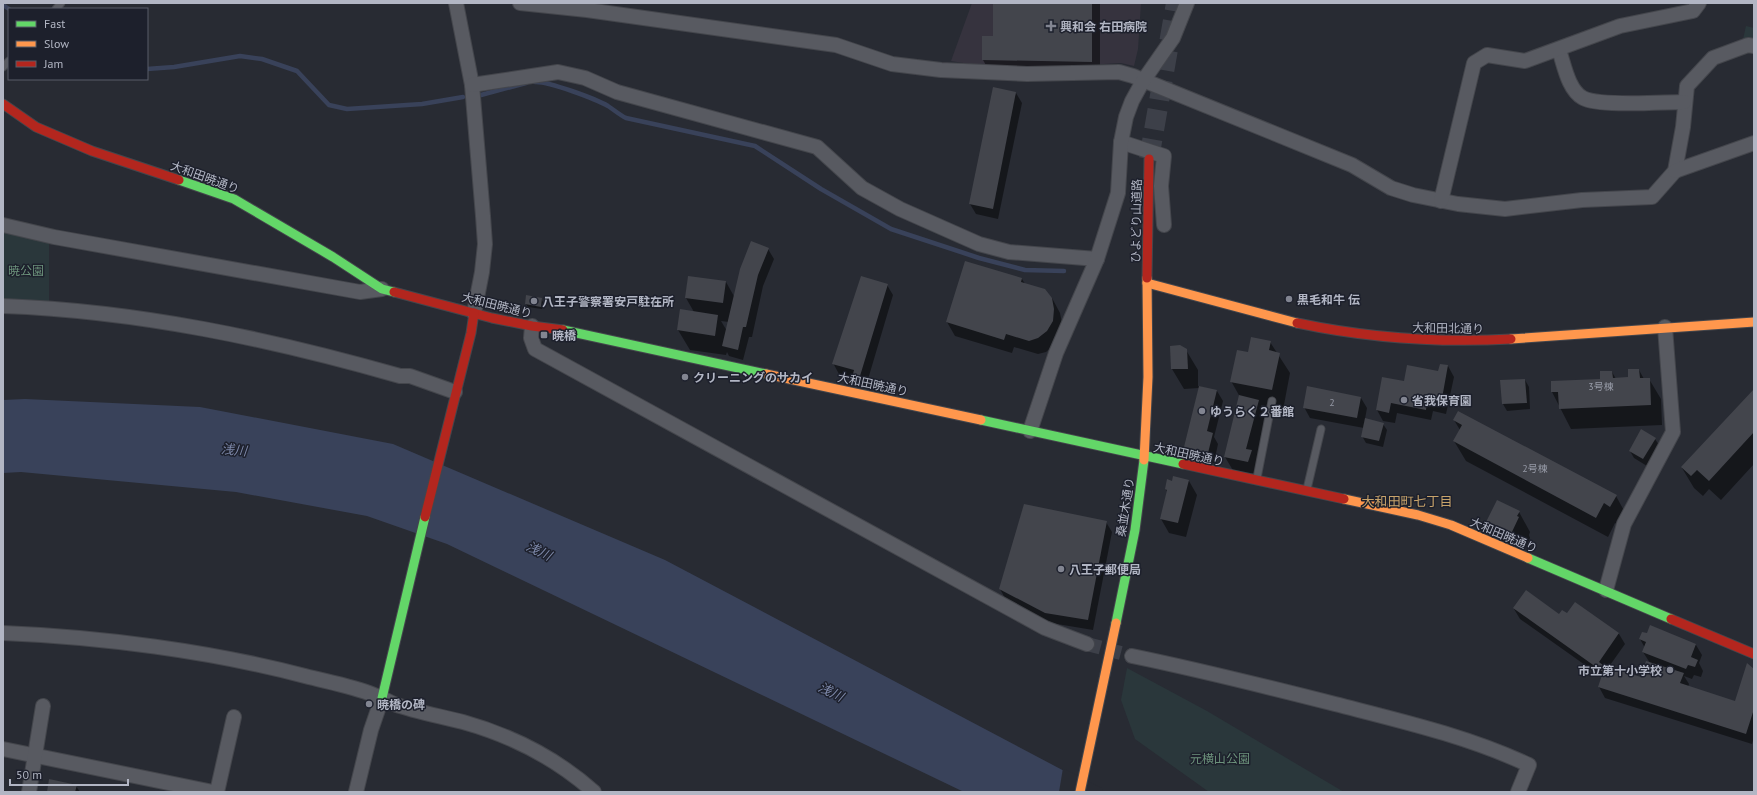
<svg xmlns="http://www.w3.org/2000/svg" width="1757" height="795" viewBox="0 0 1757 795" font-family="'PT Sans','Noto Sans JP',sans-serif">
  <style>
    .medical { fill: #36333e }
    .green { fill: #2a373b }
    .water { fill: #39425a }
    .pier { fill: #282b33 }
    .shadow { fill: #0007; fill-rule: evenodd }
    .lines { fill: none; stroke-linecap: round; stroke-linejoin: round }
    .stream { stroke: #39425a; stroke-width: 4.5 }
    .building { fill: #43454c }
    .street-tunnel { stroke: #3d4049; stroke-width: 14; stroke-dasharray: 14 7; stroke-linecap: butt }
    .secondary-tunnel { stroke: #3d4049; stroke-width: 20; stroke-dasharray: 20 10; stroke-linecap: butt }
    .lane-casing { stroke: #44464c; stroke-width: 9 }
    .street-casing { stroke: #44464c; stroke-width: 16 }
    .fast-casing { stroke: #44464c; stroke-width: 11 }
    .slow-casing { stroke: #44464c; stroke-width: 11 }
    .jam-casing { stroke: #44464c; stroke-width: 11 }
    .lane { stroke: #585a61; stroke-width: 7 }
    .street { stroke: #585a61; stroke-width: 14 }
    .fast { stroke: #63d668; stroke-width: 9 }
    .slow { stroke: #ff974d; stroke-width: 9 }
    .jam { stroke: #b3261e; stroke-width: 9 }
    .poi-dot { fill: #828591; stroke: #1d202c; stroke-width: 1.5 }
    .labels { text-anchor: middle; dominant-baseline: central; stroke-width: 3; stroke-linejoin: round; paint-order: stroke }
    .number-label { font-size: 10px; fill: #969aa6 }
    .poi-label { font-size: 12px; font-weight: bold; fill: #b2b6c4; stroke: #1d202c; text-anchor: start }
    .street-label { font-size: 12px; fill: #b2b6c4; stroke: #1d202c }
    .park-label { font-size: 12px; fill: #6c927b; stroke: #1d202c }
    .water-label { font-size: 13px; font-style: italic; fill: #7d88a9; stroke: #1d202c }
    .neighbourhood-label { font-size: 13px; fill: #c7a36a; stroke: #1d202c }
  </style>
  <rect width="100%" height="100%" fill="#282b33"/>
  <path class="medical" d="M 972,3 L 1141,3 L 1138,49 L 1134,66 L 1121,63 L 1069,66 L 987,67 L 951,61 Z"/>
  <g class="green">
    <path d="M 1746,26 L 1754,28 L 1754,46 L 1741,48 Z"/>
    <path d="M 3,229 L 49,238 L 49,305 L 3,303 Z"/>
    <path d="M 1127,668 L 1207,711 L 1344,792 L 1209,792 L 1135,739 L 1121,700 Z"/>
  </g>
  <path class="water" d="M 25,399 L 200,407 L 393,444 L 665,560 L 1104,792 L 964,792 L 447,544 L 367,516 L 236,492 L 21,472 L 3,473 L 3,400 Z"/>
  <path class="pier" d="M 1063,768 L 1103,789 L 1102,792 L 1059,792 Z"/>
  <g class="shadow">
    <path d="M 994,3 L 1100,3 L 1100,76 L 991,74 L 983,60 L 994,37 Z"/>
    <path d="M 1016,93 L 1022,103 L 998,219 L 976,214 L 970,204 Z"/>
    <path d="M 768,249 L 774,259 L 763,286 L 752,337 L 749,337 L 743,360 L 729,356 L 727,352 L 726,355 L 690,350 L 678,330 L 694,312 L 686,298 L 688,278 L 726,282 L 735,298 ZM 721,321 L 729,322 L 727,331 Z"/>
    <path d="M 1022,279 L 1025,284 L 1052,298 L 1060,313 L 1062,323 L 1054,345 L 1046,352 L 1038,354 L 1014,347 L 1012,353 L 955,336 L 947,322 Z"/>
    <path d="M 887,285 L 893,295 L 866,386 L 860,384 L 857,380 L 839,374 L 833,363 Z"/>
    <path d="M 541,299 L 543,302 L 542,309 L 528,307 L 526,304 Z"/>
    <path d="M 1270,342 L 1290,373 L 1283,410 L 1261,405 L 1270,421 L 1259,464 L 1263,471 L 1237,477 L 1225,457 L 1240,397 L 1231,381 L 1249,353 Z"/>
    <path d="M 1171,347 L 1186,350 L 1198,370 L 1198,386 L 1217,391 L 1223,401 L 1214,437 L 1218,444 L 1214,463 L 1191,457 L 1185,447 L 1199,388 L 1184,389 L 1172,369 Z"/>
    <path d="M 1448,366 L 1454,377 L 1446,414 L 1433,411 L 1431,420 L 1397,413 L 1395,423 L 1383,421 L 1377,410 L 1383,378 L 1404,382 L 1439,373 Z"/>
    <path d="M 1639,370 L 1644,379 L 1649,379 L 1661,399 L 1662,425 L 1571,429 L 1552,392 L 1601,380 L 1612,372 L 1616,379 L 1629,378 Z"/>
    <path d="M 1525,380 L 1529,387 L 1530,409 L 1507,411 L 1503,404 Z"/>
    <path d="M 1754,390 L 1754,464 L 1721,500 L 1709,489 L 1703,496 L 1694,488 L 1682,468 Z"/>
    <path d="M 1361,398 L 1367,408 L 1365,419 L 1383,424 L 1387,430 L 1383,447 L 1366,443 L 1362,436 L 1364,428 L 1310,418 L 1304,407 Z"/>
    <path d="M 1454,420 L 1616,496 L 1627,516 L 1622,526 L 1615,523 L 1608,537 L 1466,461 L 1454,441 L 1460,430 Z"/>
    <path d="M 1655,439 L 1659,445 L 1647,466 L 1634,458 L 1630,451 Z"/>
    <path d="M 1189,481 L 1197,495 L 1186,537 L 1169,533 L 1161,519 L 1167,492 L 1166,489 L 1173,482 Z"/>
    <path d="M 1519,512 L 1530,532 L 1529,535 L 1530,538 L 1522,554 L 1499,542 L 1487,522 Z"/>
    <path d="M 1106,522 L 1112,532 L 1093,630 L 1051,623 L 1006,600 L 1000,589 Z"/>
    <path d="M 1575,603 L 1619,634 L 1625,644 L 1608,668 L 1642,679 L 1650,663 L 1643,652 L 1645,648 L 1640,639 L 1642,633 L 1696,645 L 1702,655 L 1699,663 L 1703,671 L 1701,677 L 1694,675 L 1692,679 L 1684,676 L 1689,684 L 1688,687 L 1736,702 L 1754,670 L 1754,737 L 1752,744 L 1605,698 L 1599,687 L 1602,677 L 1520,619 L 1514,609 L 1560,616 L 1567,615 Z"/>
    <path d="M 76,786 L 80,792 L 48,792 Z"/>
  </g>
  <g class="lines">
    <g class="stream">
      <path d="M 3,5 L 9,9"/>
      <path d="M 147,69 L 174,67 L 240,56 L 262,59 L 297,71 L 329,105 L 347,109 L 422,104 L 463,97"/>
      <path d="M 535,82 C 548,81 596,99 608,106 C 614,110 620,115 626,118 L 755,146 L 821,189 L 891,229 L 979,258 L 1025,270 L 1064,271"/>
      <path d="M 481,95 L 526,83"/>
    </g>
  </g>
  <g class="building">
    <path d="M 993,3 L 1092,3 L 1092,62 L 982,60 L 982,36 L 993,36 Z"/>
    <path d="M 993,87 L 1016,92 L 993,209 L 969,204 Z"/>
    <path d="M 751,241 L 769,248 L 758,275 L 746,327 L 743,327 L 738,350 L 722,346 L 740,269 Z"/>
    <path d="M 965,261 L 1022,278 L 1021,282 L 1045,289 L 1052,298 L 1054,309 L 1053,321 L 1047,331 L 1038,338 L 1029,341 L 1006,334 L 1004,340 L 946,322 Z"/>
    <path d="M 688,276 L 726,281 L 723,303 L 685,298 Z"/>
    <path d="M 861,276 L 888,284 L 860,376 L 853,374 L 854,370 L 832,364 Z"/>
    <path d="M 526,295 L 542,298 L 541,307 L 525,304 Z"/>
    <path d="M 680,309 L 718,315 L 715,336 L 677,330 Z"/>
    <path d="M 1251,337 L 1271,341 L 1269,350 L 1280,353 L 1272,390 L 1230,382 L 1237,350 L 1248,352 Z"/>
    <path d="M 1180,345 L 1187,349 L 1188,369 L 1171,369 L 1170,346 Z"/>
    <path d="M 1440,364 L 1448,365 L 1441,404 L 1427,401 L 1426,410 L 1391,403 L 1389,413 L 1376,410 L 1382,377 L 1404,381 L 1407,365 L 1438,371 Z"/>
    <path d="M 1628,369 L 1639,369 L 1640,378 L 1650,378 L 1651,405 L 1559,409 L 1558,392 L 1551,392 L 1551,381 L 1600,379 L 1600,371 L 1612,371 L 1613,378 L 1628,377 Z"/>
    <path d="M 1525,379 L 1527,403 L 1502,404 L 1500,380 Z"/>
    <path d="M 1199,386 L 1217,390 L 1207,431 L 1213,433 L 1208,453 L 1184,447 Z"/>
    <path d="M 1307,386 L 1361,397 L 1357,418 L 1303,408 Z"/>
    <path d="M 1754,389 L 1754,432 L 1709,481 L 1697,470 L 1691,476 L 1681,467 Z"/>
    <path d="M 1239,395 L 1259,400 L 1246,449 L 1252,450 L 1248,462 L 1224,457 Z"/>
    <path d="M 1458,411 L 1617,495 L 1610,507 L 1604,503 L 1596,518 L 1453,441 L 1462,425 L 1453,420 Z"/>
    <path d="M 1365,418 L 1384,423 L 1379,441 L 1361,437 Z"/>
    <path d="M 1641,429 L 1656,438 L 1643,459 L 1629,451 Z"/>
    <path d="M 1173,476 L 1189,480 L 1178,523 L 1160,519 L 1167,490 L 1165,489 L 1167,479 L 1172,481 Z"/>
    <path d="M 1497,500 L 1520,511 L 1517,516 L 1519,517 L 1511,534 L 1486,522 Z"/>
    <path d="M 1024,504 L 1107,521 L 1088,620 L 1045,613 L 999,589 Z"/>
    <path d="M 1526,590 L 1559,614 L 1562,610 L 1567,613 L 1575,602 L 1619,633 L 1599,662 L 1604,666 L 1641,677 L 1646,661 L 1684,673 L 1680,683 L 1735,701 L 1747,663 L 1754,669 L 1754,709 L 1746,734 L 1598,687 L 1603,672 L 1513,608 Z"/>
    <path d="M 1650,625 L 1696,644 L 1691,657 L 1698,660 L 1695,667 L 1688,665 L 1686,669 L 1642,652 L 1646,642 L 1639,639 L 1642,632 L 1647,633 Z"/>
    <path d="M 49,779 L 77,785 L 75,792 L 47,792 Z"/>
  </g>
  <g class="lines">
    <path class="street-tunnel" d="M 1087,644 L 1132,656"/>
    <path class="secondary-tunnel" d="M 1149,159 L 1176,3"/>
    <defs>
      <g id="lane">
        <path d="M 56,9 L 61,3"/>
        <path d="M 3,67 L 9,61"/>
        <path d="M 1257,478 L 1272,401"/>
        <path d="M 1307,489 L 1321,429"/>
      </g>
      <g id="street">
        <path d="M 456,3 L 472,85 L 483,216 L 485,244 L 482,272 L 474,313"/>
        <path d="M 520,3 L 587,10 L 836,45 L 892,64 L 941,70 L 1027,74 L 1119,72 L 1133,76 L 1352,165 L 1391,188 L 1413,195 L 1458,204 L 1505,209 L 1582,200 L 1652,197 L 1675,171 L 1683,127 L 1687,86 L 1713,58 L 1748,45 L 1754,46"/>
        <path d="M 1559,50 C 1564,64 1568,90 1583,98 C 1600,107 1663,102 1684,102"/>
        <path d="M 472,85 L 558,72 L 585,78 L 617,92 L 817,147 L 862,188 L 900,209 L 979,244 L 1009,252 L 1097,259"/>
        <path d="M 1121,142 L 1164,156 L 1161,186 L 1164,225"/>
        <path d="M 1675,171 L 1754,143"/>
        <path d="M 1441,201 L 1474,63 L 1487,55 L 1525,61 L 1620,26 L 1693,11 L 1699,3"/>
        <path d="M 3,225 L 54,237 L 360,292 L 382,289"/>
        <path d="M 3,306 C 139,311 270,339 400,376 L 410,376 L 455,392"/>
        <path d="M 532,326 L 531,338 L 535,349 L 1045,628 L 1087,644"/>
        <path d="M 1030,431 L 1056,353 L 1097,259 L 1118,193 L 1121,142 L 1126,117 L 1132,101 L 1143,81 L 1173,38 L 1187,3"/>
        <path d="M 1606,590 L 1624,524 L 1673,432 L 1665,327"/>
        <path d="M 3,633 C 101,637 210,651 305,676 C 328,682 352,686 374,695 C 381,697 387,701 394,704 C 416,712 440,716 463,722 C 513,736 556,758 594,792"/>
        <path d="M 1132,656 C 1200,670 1268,687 1335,704 C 1401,721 1467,736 1529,765 L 1518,792"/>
        <path d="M 3,749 L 213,792"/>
        <path d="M 29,792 L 43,706"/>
        <path d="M 217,792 L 234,717"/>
        <path d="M 356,792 L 371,730 L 382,698"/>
      </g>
      <g id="fast">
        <path d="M 179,180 L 234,199 L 333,257 L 382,289 L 394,292"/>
        <path d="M 563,330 L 766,374"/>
        <path d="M 981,420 L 1183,464"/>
        <path d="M 1528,558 L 1671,619"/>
        <path d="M 1116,623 L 1135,530 L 1144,460"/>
        <path d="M 382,698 L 425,517"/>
      </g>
      <g id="slow">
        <path d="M 1147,283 L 1297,323"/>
        <path d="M 1511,339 L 1754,322"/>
        <path d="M 766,374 L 981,420"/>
        <path d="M 1144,460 L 1148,377 L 1147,278"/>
        <path d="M 1344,499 L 1418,515 L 1451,525 L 1528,558"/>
        <path d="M 1080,792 L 1116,623"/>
      </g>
      <g id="jam">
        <path d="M 3,104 L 36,127 L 92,151 L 179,180"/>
        <path d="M 1147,278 L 1149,159"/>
        <path d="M 394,292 L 492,318 L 532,326 L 563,330"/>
        <path d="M 1297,323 C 1368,338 1439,343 1511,339"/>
        <path d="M 1183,464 L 1344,499"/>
        <path d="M 425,517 L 471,333 L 474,313"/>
        <path d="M 1671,619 L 1754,654"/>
      </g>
    </defs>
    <use href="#lane" class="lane-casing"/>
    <use href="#street" class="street-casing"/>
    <use href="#fast" class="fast-casing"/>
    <use href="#slow" class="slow-casing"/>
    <use href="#jam" class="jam-casing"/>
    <use href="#lane" class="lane"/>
    <use href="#street" class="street"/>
    <use href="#fast" class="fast"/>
    <use href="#slow" class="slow"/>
    <use href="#jam" class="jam"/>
  </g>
  <g class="poi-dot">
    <path d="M1049 20h4v4h4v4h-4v4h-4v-4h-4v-4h4z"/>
    <circle cx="1289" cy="299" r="4"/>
    <circle cx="534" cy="301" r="4"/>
    <rect x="540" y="331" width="8" height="8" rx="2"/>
    <circle cx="685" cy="377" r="4"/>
    <circle cx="1404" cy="400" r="4"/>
    <circle cx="1202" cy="411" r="4"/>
    <circle cx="1061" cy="569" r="4"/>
    <circle cx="1670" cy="670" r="4"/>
    <circle cx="369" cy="704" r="4"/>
  </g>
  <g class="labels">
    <g class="number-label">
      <text x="1601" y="386">3号棟</text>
      <text x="1332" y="402">2</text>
      <text x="1535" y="468">2号棟</text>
    </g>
    <g class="poi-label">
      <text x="1060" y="26">興和会 右田病院</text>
      <text x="1297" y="299">黒毛和牛 伝</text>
      <text x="542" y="301">八王子警察署安戸駐在所</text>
      <text x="552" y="335">暁橋</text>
      <text x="693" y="377">クリーニングのサカイ</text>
      <text x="1412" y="400">省我保育園</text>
      <text x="1210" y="411">ゆうらく２番館</text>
      <text x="1069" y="569">八王子郵便局</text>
      <text x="1662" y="670" text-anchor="end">市立第十小学校</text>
      <text x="377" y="704">暁橋の碑</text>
    </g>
    <g class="street-label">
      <text transform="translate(205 177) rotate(20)">大和田暁通り</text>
      <text transform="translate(1136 221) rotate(-89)">ひよどり山道路</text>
      <text transform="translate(497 305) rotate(14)">大和田暁通り</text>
      <text transform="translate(1448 328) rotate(1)">大和田北通り</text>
      <text transform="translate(873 384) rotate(12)">大和田暁通り</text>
      <text transform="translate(1189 454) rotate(12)">大和田暁通り</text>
      <text transform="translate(1125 507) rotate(-81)">桑並木通り</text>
      <text transform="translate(1504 535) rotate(23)">大和田暁通り</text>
    </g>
    <g class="park-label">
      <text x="26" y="270">暁公園</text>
      <text x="1220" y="758">元横山公園</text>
    </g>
    <g class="water-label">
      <text transform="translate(234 450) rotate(5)">浅川</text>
      <text transform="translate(539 551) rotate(26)">浅川</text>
      <text transform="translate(831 692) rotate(26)">浅川</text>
    </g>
    <g class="neighbourhood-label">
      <text x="1407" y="501">大和田町七丁目</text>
    </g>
  </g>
  <rect width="1757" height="795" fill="none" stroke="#b2b6c4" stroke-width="8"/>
  <rect x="8" y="8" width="140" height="72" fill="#1d202c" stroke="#595c69"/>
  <rect x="16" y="21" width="20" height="6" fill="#63d668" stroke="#595c69"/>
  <text x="44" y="28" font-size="12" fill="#b2b6c4">Fast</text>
  <rect x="16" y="41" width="20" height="6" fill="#ff974d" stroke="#595c69"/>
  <text x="44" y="48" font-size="12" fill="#b2b6c4">Slow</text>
  <rect x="16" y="61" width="20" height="6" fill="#b3261e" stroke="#595c69"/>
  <text x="44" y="68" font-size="12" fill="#b2b6c4">Jam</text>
  <path d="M10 779v6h118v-6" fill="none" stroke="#b2b6c4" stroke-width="2"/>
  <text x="16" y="779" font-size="12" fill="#b2b6c4" stroke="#1d202c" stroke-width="3" paint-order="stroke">50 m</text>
</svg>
